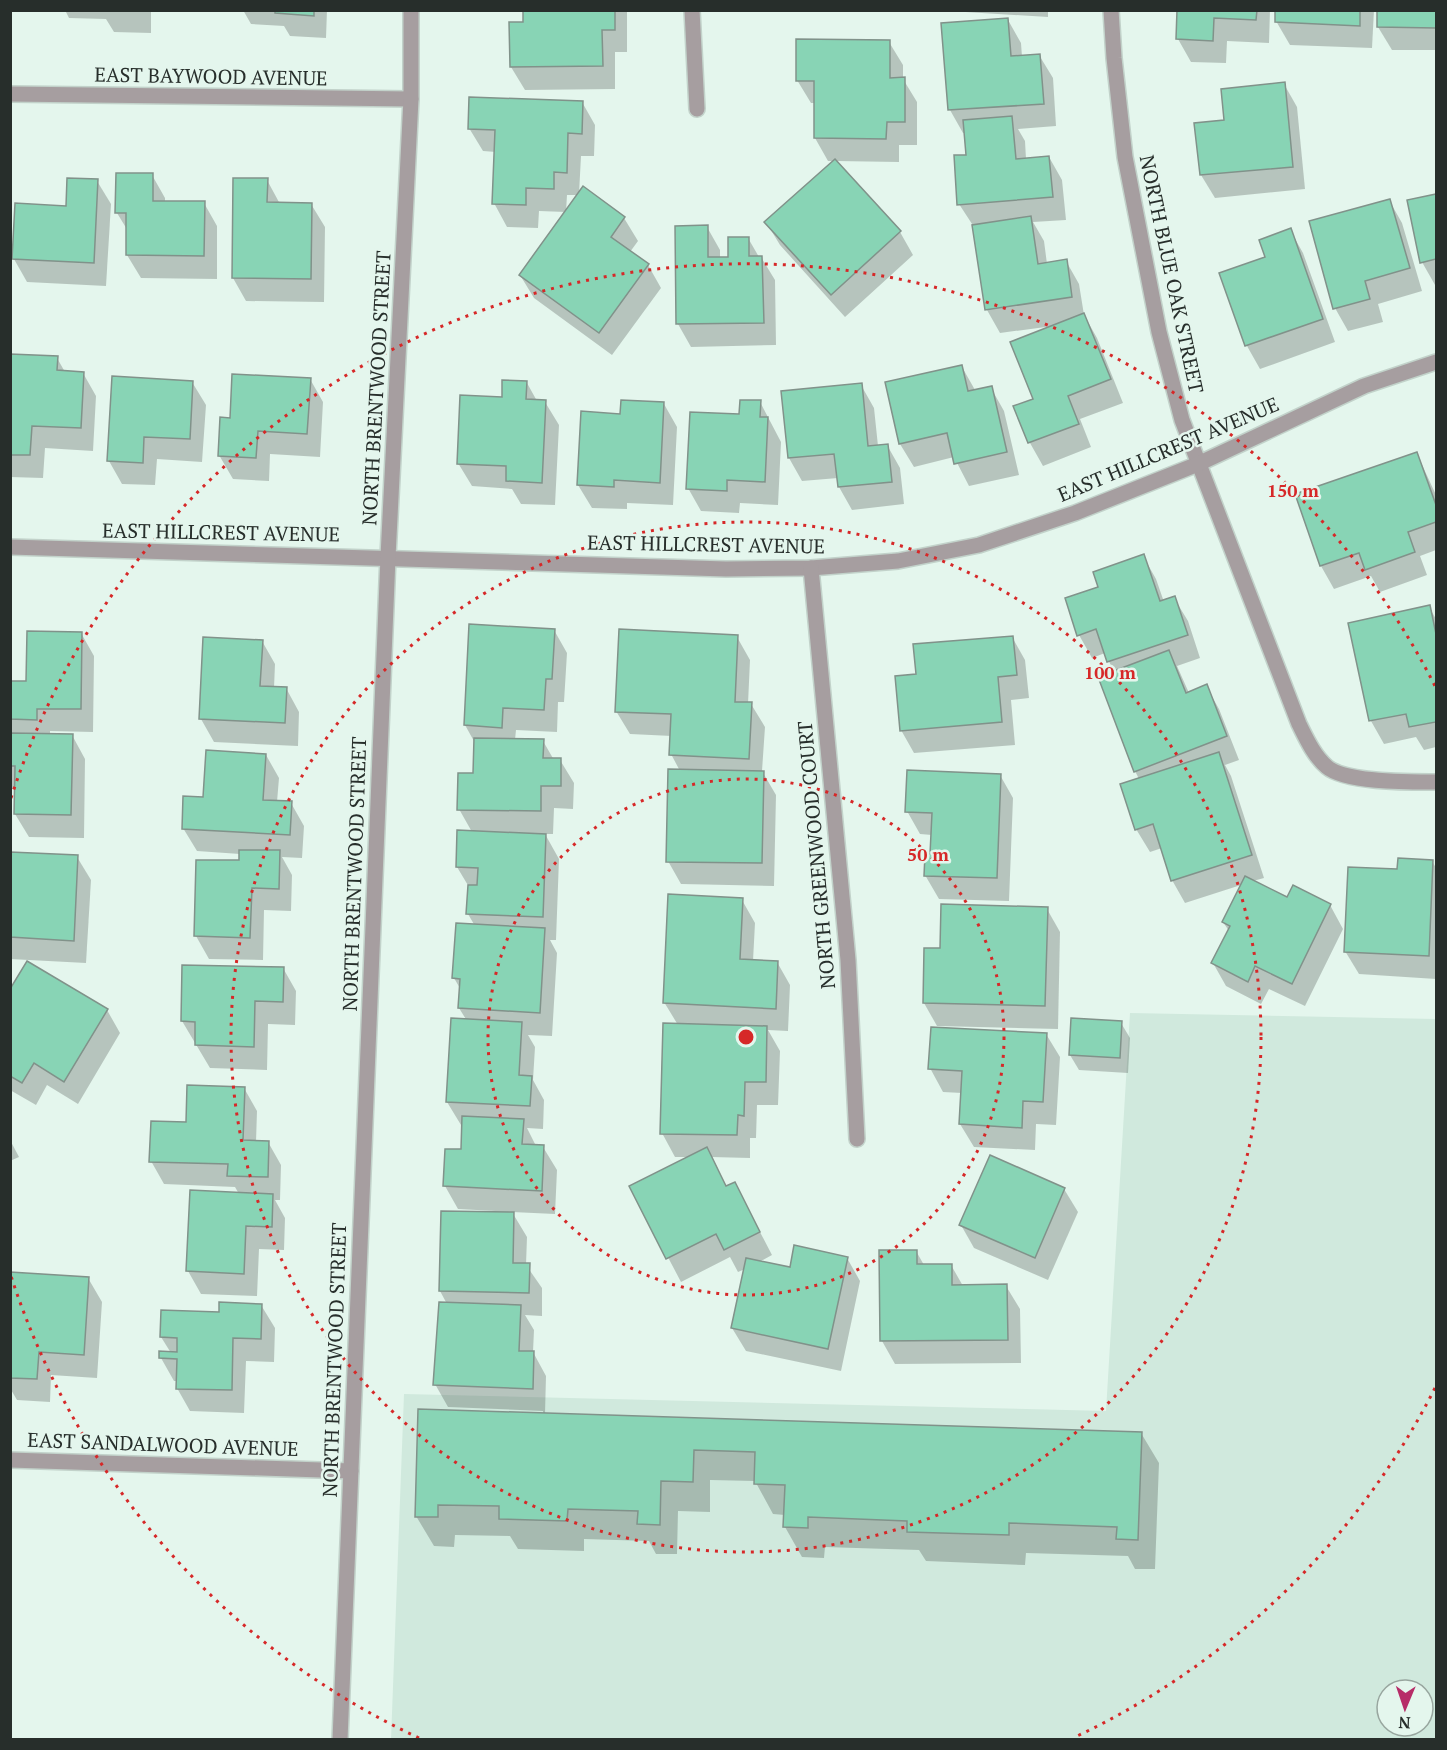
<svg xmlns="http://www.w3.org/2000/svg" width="1447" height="1750" viewBox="0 0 1447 1750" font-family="'PT Serif',serif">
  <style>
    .built { fill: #d0e9dd; fill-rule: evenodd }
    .shadow { fill: #0003 }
    .building { fill: #88d4b5; stroke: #81928a; stroke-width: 1.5 }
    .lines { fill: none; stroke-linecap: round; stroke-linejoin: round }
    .street-casing { stroke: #c2d2ca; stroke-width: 18 }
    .street { stroke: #a69ea0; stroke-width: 15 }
    .ring { fill: none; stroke: #d62828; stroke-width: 3; stroke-dasharray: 3 6 }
    .labels { text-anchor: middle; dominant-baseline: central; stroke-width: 5; stroke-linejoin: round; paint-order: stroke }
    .street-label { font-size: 20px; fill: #272e2b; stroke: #e4f6ed }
    .centre { fill: #d62828; stroke: #e4f6ed; stroke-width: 3 }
    .ring-label { font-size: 18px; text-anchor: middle; font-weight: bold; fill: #d62828; stroke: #e4f6ed; stroke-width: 5; stroke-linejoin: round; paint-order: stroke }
  </style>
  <rect width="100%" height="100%" fill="#e4f6ed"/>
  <path class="built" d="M 1130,1013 L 1436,1019 L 1436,1739 L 391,1740 L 404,1394 L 1106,1411 ZM 1387,1690 L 1423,1690 L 1423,1726 L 1387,1726 Z"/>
  <g class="shadow">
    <path d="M 65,10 L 151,10 L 151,33 L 114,32 L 106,19 L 69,18 Z"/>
    <path d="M 243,10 L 327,10 L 326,38 L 290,36 L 284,26 L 251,24 Z"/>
    <path d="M 524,10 L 627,10 L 627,52 L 615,52 L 615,89 L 525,90 L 511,67 L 524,24 Z"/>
    <path d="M 933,10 L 1048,10 L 1048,17 Z"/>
    <path d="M 1179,10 L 1270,10 L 1269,43 L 1227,41 L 1226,63 L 1191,62 L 1178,39 Z"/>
    <path d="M 1277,10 L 1374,10 L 1372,48 L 1290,45 L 1276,21 Z"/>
    <path d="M 1378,10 L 1436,10 L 1436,50 L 1392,50 L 1378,27 Z"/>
    <path d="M 1008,20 L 1021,43 L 1022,57 L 1039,55 L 1053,78 L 1056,126 L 1018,129 L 1025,141 L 1026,159 L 1049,157 L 1062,180 L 1066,220 L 1033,222 L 1044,241 L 1047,264 L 1066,261 L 1079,284 L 1084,315 L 1097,338 L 1123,403 L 1080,419 L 1091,447 L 1043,466 L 1030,443 L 1015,407 L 1035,400 L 1053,326 L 1000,333 L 987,310 L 974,227 L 959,204 L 968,156 L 966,133 L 963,133 L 950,110 L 943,24 Z"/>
    <path d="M 889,42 L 903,65 L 903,79 L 917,102 L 917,145 L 899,145 L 899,162 L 835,161 L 900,232 L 913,255 L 845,317 L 780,245 L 766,222 L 834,161 L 828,161 L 815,138 L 816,103 L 811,103 L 797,80 Z"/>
    <path d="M 1284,84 L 1297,107 L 1305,189 L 1215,198 L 1201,175 L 1226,121 Z"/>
    <path d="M 582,102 L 595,125 L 594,156 L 581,156 L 579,194 L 624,218 L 638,241 L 630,252 L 648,265 L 661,288 L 612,355 L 534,298 L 520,275 L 578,195 L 567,195 L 566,212 L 539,211 L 538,228 L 507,227 L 494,203 L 496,152 L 483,151 L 469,128 Z"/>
    <path d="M 152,175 L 165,198 L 165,203 L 204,203 L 217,226 L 217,279 L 141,278 L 127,255 L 128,231 L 117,213 Z"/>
    <path d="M 267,180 L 280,204 L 311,204 L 325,227 L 324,302 L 246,301 L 233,278 Z"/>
    <path d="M 97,181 L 111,204 L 106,286 L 27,282 L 14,259 Z"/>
    <path d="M 1436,196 L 1436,285 L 1435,285 L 1422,262 L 1409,201 Z"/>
    <path d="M 1389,200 L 1402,223 L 1422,291 L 1378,304 L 1383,322 L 1348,331 L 1335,308 Z"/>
    <path d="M 707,227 L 720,250 L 720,258 L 730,258 L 748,238 L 759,257 L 761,257 L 775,280 L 776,345 L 691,347 L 678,324 Z"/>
    <path d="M 1290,230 L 1303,253 L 1335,342 L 1260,369 L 1247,346 L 1221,274 L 1267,258 Z"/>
    <path d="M 10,356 L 57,358 L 65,372 L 83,373 L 96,396 L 93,451 L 45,448 L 43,478 L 10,477 Z"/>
    <path d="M 962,367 L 975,390 L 991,388 L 1004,411 L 1019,475 L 969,486 L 954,457 L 914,467 L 900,444 Z"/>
    <path d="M 310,379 L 323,402 L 320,457 L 270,454 L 269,481 L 233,479 L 219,455 Z"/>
    <path d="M 192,382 L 206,405 L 202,462 L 157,459 L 155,485 L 122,484 L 109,461 Z"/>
    <path d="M 527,383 L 537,401 L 545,402 L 559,425 L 555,505 L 521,504 L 512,489 L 472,486 L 458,463 L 503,399 Z"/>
    <path d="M 861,385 L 874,408 L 878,446 L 887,445 L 900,468 L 904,504 L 852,510 L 839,487 L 838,478 L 802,481 L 789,458 L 782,393 Z"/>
    <path d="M 760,402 L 781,442 L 778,505 L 740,503 L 739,513 L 701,511 L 688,488 L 741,416 Z"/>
    <path d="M 664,404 L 677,427 L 673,505 L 627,503 L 627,509 L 592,508 L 578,485 L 622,415 Z"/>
    <path d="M 1417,454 L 1436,495 L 1436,550 L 1420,556 L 1427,575 L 1380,592 L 1371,576 L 1334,589 L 1321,566 L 1296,495 Z"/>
    <path d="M 1143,556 L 1156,579 L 1164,602 L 1174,598 L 1188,621 L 1200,658 L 1177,666 L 1189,693 L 1206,686 L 1219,709 L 1239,760 L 1225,765 L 1231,776 L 1264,878 L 1253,881 L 1288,898 L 1330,905 L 1343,929 L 1305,1006 L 1269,989 L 1261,1004 L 1226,986 L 1213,963 L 1229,931 L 1223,922 L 1241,885 L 1185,903 L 1172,880 L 1162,848 L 1150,852 L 1136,829 L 1139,779 L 1135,771 L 1114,672 L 1105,653 L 1092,658 L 1079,635 L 1100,588 Z"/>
    <path d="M 1429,607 L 1436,619 L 1436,747 L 1424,750 L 1416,737 L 1384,744 L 1371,721 L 1350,624 Z"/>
    <path d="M 554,630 L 567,653 L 564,702 L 558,702 L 557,732 L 516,730 L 515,740 L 543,741 L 554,760 L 560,760 L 574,783 L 573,809 L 554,808 L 553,834 L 545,834 L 559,859 L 556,940 L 550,940 L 557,953 L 552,1036 L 528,1035 L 535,1047 L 533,1080 L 544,1100 L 543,1129 L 527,1128 L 536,1146 L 543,1147 L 557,1170 L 555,1214 L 512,1212 L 527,1237 L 526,1265 L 542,1288 L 542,1316 L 525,1315 L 534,1330 L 533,1352 L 546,1376 L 545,1414 L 1141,1433 L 1159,1463 L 1155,1569 L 1135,1569 L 1128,1556 L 1026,1553 L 1025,1565 L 926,1561 L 919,1550 L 825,1547 L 824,1558 L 802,1557 L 785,1527 L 785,1515 L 773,1514 L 755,1481 L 710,1480 L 710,1512 L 678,1511 L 677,1554 L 656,1554 L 649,1541 L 584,1539 L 584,1551 L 518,1549 L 510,1536 L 455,1535 L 454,1547 L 434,1546 L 416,1516 L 543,1414 L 543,1411 L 448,1407 L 435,1384 L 447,1304 L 440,1291 L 442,1213 L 495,1214 L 495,1211 L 458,1209 L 445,1186 L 463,1151 L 464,1125 L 461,1125 L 447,1102 L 467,1021 L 459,1008 L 461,990 L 454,978 L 475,926 L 468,914 L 469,887 L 457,867 L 459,832 L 472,832 L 459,809 L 475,774 L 475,743 L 465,725 Z"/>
    <path d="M 81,633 L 94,656 L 93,732 L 50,731 L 50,735 L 72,735 L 85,759 L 84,838 L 29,837 L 15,814 L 16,789 L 10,789 L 10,682 L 27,682 Z"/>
    <path d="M 737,637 L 750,660 L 748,704 L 751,704 L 765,727 L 762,771 L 776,795 L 774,886 L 681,884 L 668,861 L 680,771 L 671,754 L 672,736 L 630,734 L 616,711 Z"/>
    <path d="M 1012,637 L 1025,660 L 1029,698 L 1011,700 L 1015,745 L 914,753 L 901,730 L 918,675 Z"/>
    <path d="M 262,641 L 275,664 L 274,688 L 286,688 L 299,712 L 298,746 L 214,742 L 201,719 Z"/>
    <path d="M 266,755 L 279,778 L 277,802 L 291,803 L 304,826 L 302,858 L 282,857 L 292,875 L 291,911 L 264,910 L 263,960 L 209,959 L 196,936 L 240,862 L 240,854 L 197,851 L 183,828 L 204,799 Z"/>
    <path d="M 1000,775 L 1013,798 L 1009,901 L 939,899 L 925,875 L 932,855 L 932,835 L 920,834 L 907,811 Z"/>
    <path d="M 10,853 L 77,857 L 91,880 L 86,963 L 10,959 Z"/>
    <path d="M 1432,861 L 1436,868 L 1436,979 L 1359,974 L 1345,951 L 1399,871 Z"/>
    <path d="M 742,900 L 755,923 L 753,961 L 777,962 L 790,985 L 788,1031 L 768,1030 L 780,1051 L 778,1105 L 757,1105 L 756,1138 L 750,1138 L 750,1158 L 711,1157 L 727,1187 L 747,1207 L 772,1255 L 759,1262 L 791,1269 L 847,1258 L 860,1281 L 841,1371 L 746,1351 L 732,1328 L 745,1269 L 738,1272 L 730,1257 L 681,1282 L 631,1187 L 691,1157 L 675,1157 L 662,1133 L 678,1025 L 664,1002 Z"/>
    <path d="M 1047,909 L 1060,932 L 1058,1029 L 937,1026 L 924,1003 L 941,949 Z"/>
    <path d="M 183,966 L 283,968 L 296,991 L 295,1025 L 268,1024 L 267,1070 L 210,1068 L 182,1021 Z"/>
    <path d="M 10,992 L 107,1010 L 120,1033 L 78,1104 L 47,1085 L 36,1105 L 10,1090 Z"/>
    <path d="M 1121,1023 L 1130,1038 L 1128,1073 L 1079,1070 L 1070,1055 Z"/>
    <path d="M 1046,1034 L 1060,1057 L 1056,1125 L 1036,1124 L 1035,1150 L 974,1147 L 960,1124 L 962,1093 L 943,1092 L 930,1068 Z"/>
    <path d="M 244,1088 L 257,1111 L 256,1142 L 268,1142 L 281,1165 L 280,1200 L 275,1200 L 285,1218 L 284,1250 L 259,1249 L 257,1296 L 201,1294 L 188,1271 L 239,1194 L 235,1187 L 164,1184 L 151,1161 L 188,1124 Z"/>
    <path d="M 10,1140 L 19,1157 L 10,1161 Z"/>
    <path d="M 1064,1189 L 1078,1212 L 1048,1280 L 974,1248 L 961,1225 Z"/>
    <path d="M 916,1251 L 924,1265 L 951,1265 L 963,1286 L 1006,1286 L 1020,1309 L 1021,1363 L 895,1364 L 882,1341 Z"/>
    <path d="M 10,1273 L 88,1278 L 102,1302 L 97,1378 L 51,1375 L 50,1402 L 17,1400 L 10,1388 Z"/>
    <path d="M 261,1305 L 275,1328 L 274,1362 L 246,1361 L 244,1413 L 190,1411 L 177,1388 L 177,1381 L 174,1381 L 161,1358 L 171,1353 L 161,1337 L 221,1313 Z"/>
  </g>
  <g class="building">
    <path d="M 275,10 L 314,10 L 314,16 L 275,13 Z"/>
    <path d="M 523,10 L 615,10 L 615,30 L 602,30 L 603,66 L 510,67 L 509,22 L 523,22 Z"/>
    <path d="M 1177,10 L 1257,10 L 1256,20 L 1214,18 L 1213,41 L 1176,39 Z"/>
    <path d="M 1275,10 L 1360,10 L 1360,26 L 1275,22 Z"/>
    <path d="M 1377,10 L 1436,10 L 1436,28 L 1377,27 Z"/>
    <path d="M 1008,18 L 1011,56 L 1040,54 L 1044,104 L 948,110 L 941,23 Z"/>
    <path d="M 796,39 L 890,40 L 890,78 L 905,77 L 905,122 L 887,122 L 886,139 L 814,138 L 814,81 L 796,81 Z"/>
    <path d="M 1285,82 L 1293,167 L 1200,175 L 1194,123 L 1224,120 L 1221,89 Z"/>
    <path d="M 469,97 L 583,101 L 582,134 L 568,133 L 567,173 L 554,172 L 554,189 L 526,188 L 526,205 L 492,204 L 495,130 L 468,129 Z"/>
    <path d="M 1012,116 L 1016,159 L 1049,156 L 1053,197 L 957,205 L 954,155 L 966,155 L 963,120 Z"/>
    <path d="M 835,159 L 901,231 L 831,295 L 764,222 Z"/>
    <path d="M 116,173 L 153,173 L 153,201 L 205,201 L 204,256 L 126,255 L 126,213 L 115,213 Z"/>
    <path d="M 67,178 L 98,179 L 94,263 L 12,259 L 15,203 L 66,206 Z"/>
    <path d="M 233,178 L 268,178 L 267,202 L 312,203 L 311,279 L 232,278 Z"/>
    <path d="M 583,186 L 625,217 L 611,237 L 649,264 L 599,333 L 519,275 Z"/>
    <path d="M 1436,194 L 1436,259 L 1420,263 L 1407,200 Z"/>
    <path d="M 1390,199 L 1410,268 L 1365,281 L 1370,299 L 1333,309 L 1309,221 Z"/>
    <path d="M 1031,216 L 1038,264 L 1067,259 L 1072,297 L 985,310 L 972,225 Z"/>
    <path d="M 708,225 L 708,257 L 728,257 L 728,237 L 749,237 L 749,256 L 762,256 L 764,323 L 676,324 L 675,226 Z"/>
    <path d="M 1291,228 L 1323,319 L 1245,346 L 1219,273 L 1265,257 L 1259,240 Z"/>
    <path d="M 1084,313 L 1111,379 L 1068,396 L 1079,424 L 1028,443 L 1013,406 L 1033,399 L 1010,342 Z"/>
    <path d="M 10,354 L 58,356 L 57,370 L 84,372 L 81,428 L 32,426 L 30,455 L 10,455 Z"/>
    <path d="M 962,365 L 968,391 L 992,386 L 1007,452 L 954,464 L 947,433 L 899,444 L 885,382 Z"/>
    <path d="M 232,374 L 311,378 L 307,434 L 258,431 L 256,458 L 218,456 L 220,417 L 230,418 Z"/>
    <path d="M 112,376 L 193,381 L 190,439 L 144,437 L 143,463 L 107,461 Z"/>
    <path d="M 502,380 L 527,381 L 526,399 L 546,400 L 542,483 L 506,481 L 506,466 L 457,464 L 460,395 L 502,397 Z"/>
    <path d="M 862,383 L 868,446 L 888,444 L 892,482 L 838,487 L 834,454 L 788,458 L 781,391 Z"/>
    <path d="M 621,400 L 664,402 L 660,483 L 614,480 L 614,487 L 577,485 L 581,411 L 620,414 Z"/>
    <path d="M 740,400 L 761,400 L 760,417 L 768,417 L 765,482 L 727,480 L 727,491 L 686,489 L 690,412 L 739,414 Z"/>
    <path d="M 1417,452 L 1436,505 L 1436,522 L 1408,532 L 1415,552 L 1365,570 L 1359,553 L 1320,566 L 1295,494 Z"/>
    <path d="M 1144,554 L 1160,601 L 1175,596 L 1188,635 L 1107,662 L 1096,629 L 1077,636 L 1065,598 L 1098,587 L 1093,572 Z"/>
    <path d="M 1430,605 L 1436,634 L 1436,722 L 1409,727 L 1406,714 L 1369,721 L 1348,623 Z"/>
    <path d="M 469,624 L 555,629 L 552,679 L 546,679 L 544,710 L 503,708 L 502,728 L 464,725 Z"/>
    <path d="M 619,629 L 738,635 L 735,702 L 752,702 L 749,759 L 669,755 L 671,714 L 615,712 Z"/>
    <path d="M 27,631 L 82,632 L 81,709 L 37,709 L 37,720 L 10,719 L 10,681 L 26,681 Z"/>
    <path d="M 1013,636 L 1017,675 L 998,677 L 1002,722 L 900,731 L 895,676 L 916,674 L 913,644 Z"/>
    <path d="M 203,637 L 263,640 L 260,686 L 287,687 L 285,723 L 199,719 Z"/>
    <path d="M 1169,650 L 1186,693 L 1207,684 L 1227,736 L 1134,772 L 1098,677 Z"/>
    <path d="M 10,733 L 73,734 L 71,815 L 14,814 L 15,766 L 10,766 Z"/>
    <path d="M 474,738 L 544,739 L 543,758 L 561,758 L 561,786 L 541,786 L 541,811 L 457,810 L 458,773 L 473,773 Z"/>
    <path d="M 206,750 L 266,754 L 263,800 L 292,801 L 290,835 L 182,829 L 183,796 L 203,797 Z"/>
    <path d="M 1219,752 L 1252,855 L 1171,881 L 1153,824 L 1135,830 L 1120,784 Z"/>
    <path d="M 668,769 L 764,771 L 762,863 L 666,862 Z"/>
    <path d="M 907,770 L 1001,774 L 997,878 L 924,876 L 925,854 L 930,854 L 932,813 L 905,812 Z"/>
    <path d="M 457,830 L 546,834 L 543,917 L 466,914 L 468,885 L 477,885 L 478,868 L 456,867 Z"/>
    <path d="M 239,850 L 280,850 L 279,889 L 252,888 L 250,938 L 194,936 L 196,860 L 239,860 Z"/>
    <path d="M 10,852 L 78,855 L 74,941 L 10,937 Z"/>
    <path d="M 1398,858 L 1433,860 L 1429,956 L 1344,952 L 1348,867 L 1397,869 Z"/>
    <path d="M 1245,876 L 1287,897 L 1293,885 L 1331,904 L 1292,984 L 1255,966 L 1248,982 L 1211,963 L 1230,926 L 1222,922 Z"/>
    <path d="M 668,894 L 743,898 L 740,959 L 778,961 L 776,1009 L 663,1003 Z"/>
    <path d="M 941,904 L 1048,907 L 1045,1006 L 923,1003 L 924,948 L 940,948 Z"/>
    <path d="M 456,923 L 545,928 L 540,1013 L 458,1008 L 460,979 L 452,978 Z"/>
    <path d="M 27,961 L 108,1009 L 64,1082 L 34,1063 L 22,1083 L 10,1076 L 10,989 Z"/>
    <path d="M 182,965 L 284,967 L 283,1002 L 255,1001 L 254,1047 L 195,1045 L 195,1022 L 181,1021 Z"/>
    <path d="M 451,1018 L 522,1022 L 519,1075 L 532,1076 L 530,1106 L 446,1102 Z"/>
    <path d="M 1071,1018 L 1122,1021 L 1120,1058 L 1069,1055 Z"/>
    <path d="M 663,1023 L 767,1026 L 766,1082 L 745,1082 L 744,1116 L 738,1115 L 737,1135 L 660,1134 Z"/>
    <path d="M 931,1027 L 1047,1033 L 1043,1102 L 1023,1101 L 1022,1128 L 959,1124 L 962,1071 L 928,1069 Z"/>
    <path d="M 187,1085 L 245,1087 L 243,1140 L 269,1141 L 268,1177 L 227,1176 L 228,1164 L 149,1162 L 151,1121 L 186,1122 Z"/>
    <path d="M 462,1116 L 524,1119 L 522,1144 L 544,1145 L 542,1191 L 443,1186 L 445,1149 L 461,1149 Z"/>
    <path d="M 707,1147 L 726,1186 L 735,1182 L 760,1232 L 724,1250 L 716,1234 L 666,1259 L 629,1186 Z"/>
    <path d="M 990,1155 L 1065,1188 L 1035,1258 L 959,1225 Z"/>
    <path d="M 190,1190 L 273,1194 L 272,1227 L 246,1226 L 244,1274 L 186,1271 Z"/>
    <path d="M 441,1211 L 514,1212 L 513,1263 L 530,1263 L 529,1293 L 439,1291 Z"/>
    <path d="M 794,1245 L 848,1257 L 828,1349 L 731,1328 L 746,1258 L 790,1267 Z"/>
    <path d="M 879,1250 L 917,1250 L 917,1264 L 952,1264 L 952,1285 L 1007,1284 L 1008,1340 L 880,1341 Z"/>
    <path d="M 10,1272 L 89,1277 L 84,1355 L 39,1352 L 37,1379 L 10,1378 Z"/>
    <path d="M 219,1302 L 262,1304 L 261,1339 L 233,1338 L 232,1390 L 176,1389 L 177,1359 L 159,1358 L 159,1351 L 177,1352 L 177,1338 L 160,1337 L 161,1310 L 219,1312 Z"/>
    <path d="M 439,1302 L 521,1305 L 519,1351 L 534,1351 L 533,1389 L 433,1385 Z"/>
    <path d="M 418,1409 L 1142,1432 L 1138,1540 L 1116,1539 L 1117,1527 L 1009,1523 L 1009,1535 L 907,1532 L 907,1521 L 808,1517 L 808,1528 L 783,1527 L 785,1485 L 754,1484 L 755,1452 L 694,1450 L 693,1482 L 661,1481 L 660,1525 L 637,1524 L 638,1511 L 568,1509 L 567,1521 L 499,1519 L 499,1506 L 438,1505 L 438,1517 L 415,1517 Z"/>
  </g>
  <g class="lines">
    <defs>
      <g id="street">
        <path d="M 692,10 L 697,109"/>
        <path d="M 1111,10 L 1114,58 L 1125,157 L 1159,332 L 1182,420 L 1299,724 C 1306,738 1314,756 1327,767 C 1346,783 1411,782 1436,782"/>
        <path d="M 10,94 L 411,99"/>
        <path d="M 10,547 L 726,569 L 811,568 L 898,561 L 979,545 L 1075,513 L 1198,464 L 1364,386 L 1436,362"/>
        <path d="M 811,568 L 848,960 L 857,1139"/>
        <path d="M 10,1460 L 351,1471"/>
        <path d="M 340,1740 L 388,557 L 411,99 L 411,10"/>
      </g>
    </defs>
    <use href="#street" class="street-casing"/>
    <use href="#street" class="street"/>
  </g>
  <g class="ring">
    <circle cx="746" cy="1037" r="258"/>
    <circle cx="746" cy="1037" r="515"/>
    <path d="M1435 1388A773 773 0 0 1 1073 1738M419 1738A773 773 0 0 1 11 1276M11 798A773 773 0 0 1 1435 686"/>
  </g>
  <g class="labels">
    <g class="street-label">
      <text transform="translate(211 76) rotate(1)">EAST BAYWOOD AVENUE</text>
      <text transform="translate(1172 274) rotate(78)">NORTH BLUE OAK STREET</text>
      <text transform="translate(376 388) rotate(-87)">NORTH BRENTWOOD STREET</text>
      <text transform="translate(1168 449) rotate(-23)">EAST HILLCREST AVENUE</text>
      <text transform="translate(221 532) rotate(1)">EAST HILLCREST AVENUE</text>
      <text transform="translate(706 544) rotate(1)">EAST HILLCREST AVENUE</text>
      <text transform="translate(816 855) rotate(-95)">NORTH GREENWOOD COURT</text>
      <text transform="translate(354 874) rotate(-88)">NORTH BRENTWOOD STREET</text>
      <text transform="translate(334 1360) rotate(-88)">NORTH BRENTWOOD STREET</text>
      <text transform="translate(163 1444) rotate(2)">EAST SANDALWOOD AVENUE</text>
    </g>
  </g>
  <circle cx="746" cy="1037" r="9" class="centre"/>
  <g class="ring-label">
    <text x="1293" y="497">150 m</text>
    <text x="1110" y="679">100 m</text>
    <text x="928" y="861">50 m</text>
  </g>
  <rect width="1447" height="1750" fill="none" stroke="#272e2b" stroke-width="24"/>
  <g transform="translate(1405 1708) rotate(182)"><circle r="28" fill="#e4f6ed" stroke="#98a69f" stroke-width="1.5"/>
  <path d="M0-4.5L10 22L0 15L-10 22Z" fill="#b72c68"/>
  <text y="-9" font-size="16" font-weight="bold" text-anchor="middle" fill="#272e2b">N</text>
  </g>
</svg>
